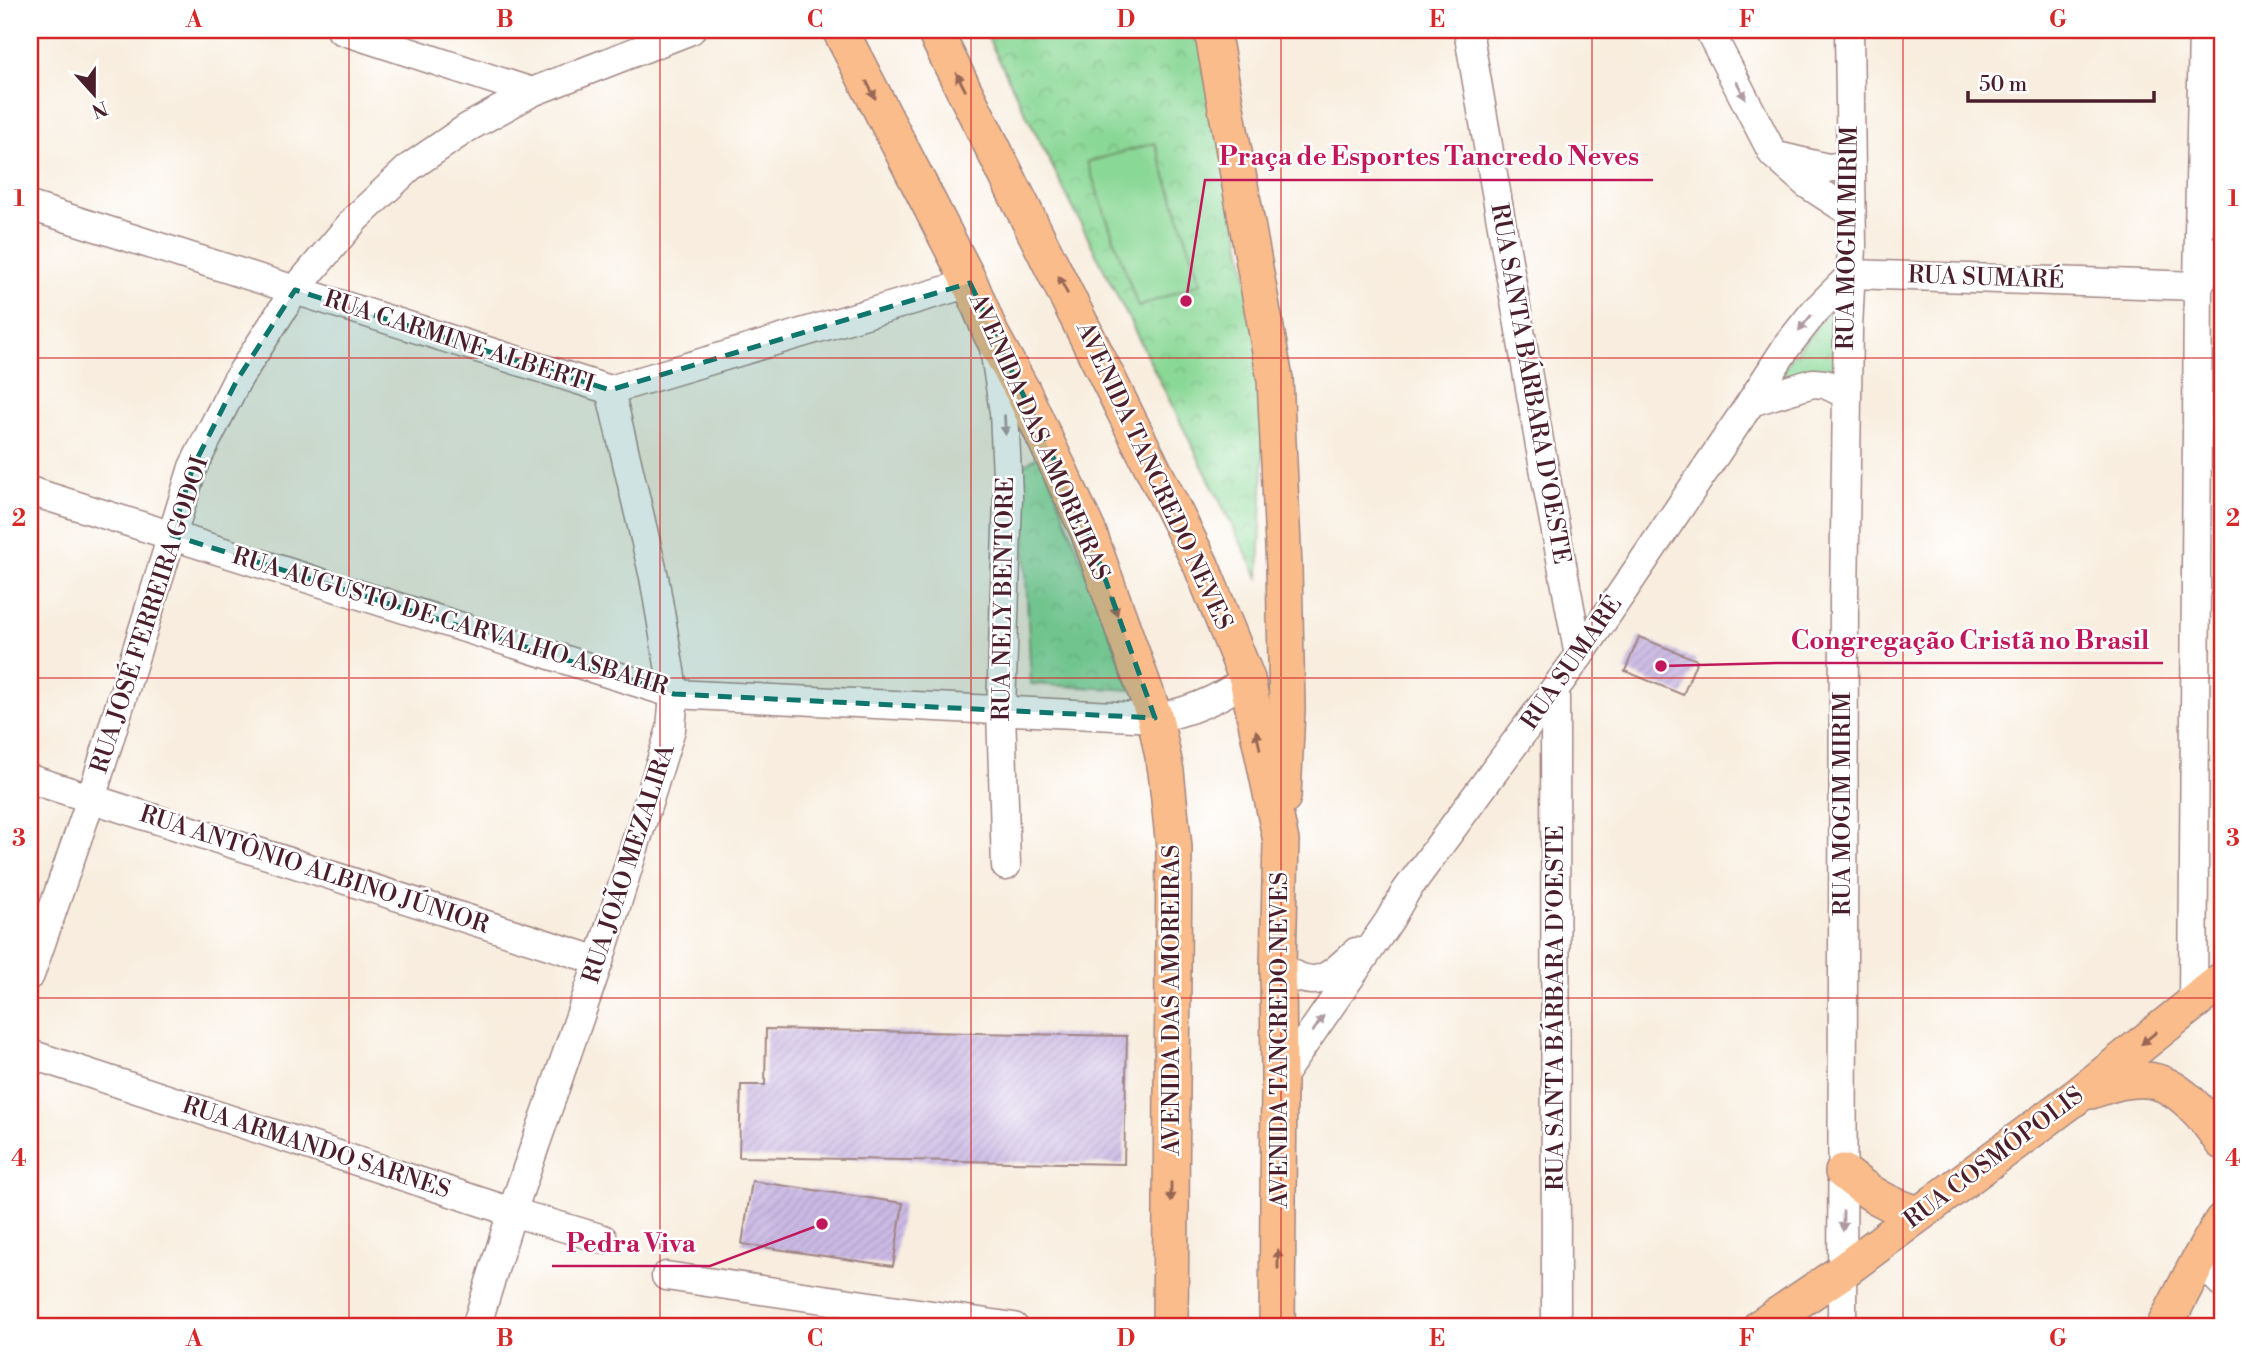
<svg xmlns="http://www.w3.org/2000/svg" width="2252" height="1357" viewBox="0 0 2252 1357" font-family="'Libre Bodoni',serif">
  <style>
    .park { fill: url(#park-crowns); stroke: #6a7c60; stroke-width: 2 }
    .garden { fill: #8ad896; stroke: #6a7c60; stroke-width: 2 }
    .building { fill: url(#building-hatch) }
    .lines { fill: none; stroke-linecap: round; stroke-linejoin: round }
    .minor-casing { stroke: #a18684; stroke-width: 31 }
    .major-casing { stroke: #a18684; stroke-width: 38 }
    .minor { stroke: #fff; stroke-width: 28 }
    .major { stroke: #f9bc8a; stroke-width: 35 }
    .oneway { fill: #996656 }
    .oneway2 { fill: #ae9aa0 }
    .marked { fill: #0f766e; fill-opacity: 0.2; stroke: #0f766e; stroke-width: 5; stroke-dasharray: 14 9; stroke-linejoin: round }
    .grid { fill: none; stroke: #d62828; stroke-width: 2; stroke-opacity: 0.55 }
    .labels { text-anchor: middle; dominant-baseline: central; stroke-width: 5; stroke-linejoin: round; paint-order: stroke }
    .street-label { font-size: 24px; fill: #4a1f2b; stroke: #fff }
    .leader { fill: none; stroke: #c2185b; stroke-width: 2.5 }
    .callout-dot { fill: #c2185b; stroke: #fff; stroke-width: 2.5 }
    .callout-label { font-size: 26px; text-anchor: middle; font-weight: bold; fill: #c2185b; stroke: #fff; stroke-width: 5; stroke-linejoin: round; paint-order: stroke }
    .neatline { fill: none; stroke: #d62828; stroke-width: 2.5 }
    .grid-label { font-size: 23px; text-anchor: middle; font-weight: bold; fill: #d62828 }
  </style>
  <defs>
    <pattern id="park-crowns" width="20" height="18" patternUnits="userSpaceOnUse" patternTransform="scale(1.75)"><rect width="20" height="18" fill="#8ad896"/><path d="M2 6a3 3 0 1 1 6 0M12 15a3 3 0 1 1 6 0" fill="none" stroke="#79b981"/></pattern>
    <pattern id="building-hatch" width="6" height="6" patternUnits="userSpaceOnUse" patternTransform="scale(1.75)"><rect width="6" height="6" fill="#cbbae4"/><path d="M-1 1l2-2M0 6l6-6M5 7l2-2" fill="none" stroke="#b09fc4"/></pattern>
  </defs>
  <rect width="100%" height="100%" fill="#fff"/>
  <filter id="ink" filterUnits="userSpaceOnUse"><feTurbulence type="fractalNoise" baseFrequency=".0143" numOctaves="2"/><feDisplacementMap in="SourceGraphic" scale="14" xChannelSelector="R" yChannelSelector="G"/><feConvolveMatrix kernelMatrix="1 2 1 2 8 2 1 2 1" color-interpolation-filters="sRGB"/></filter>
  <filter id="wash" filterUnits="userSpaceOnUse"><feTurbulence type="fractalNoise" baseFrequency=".00686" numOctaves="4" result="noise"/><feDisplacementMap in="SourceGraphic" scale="28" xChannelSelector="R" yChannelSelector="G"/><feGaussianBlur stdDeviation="1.57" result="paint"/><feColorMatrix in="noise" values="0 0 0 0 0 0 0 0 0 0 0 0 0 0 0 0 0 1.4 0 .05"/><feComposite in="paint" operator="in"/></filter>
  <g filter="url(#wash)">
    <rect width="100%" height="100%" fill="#f8edde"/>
    <g class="park">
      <path d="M 984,30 L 1201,30 L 1266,379 L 1259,579 Z"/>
      <path d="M 2209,104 L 2222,113 L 2222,234 L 2206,259 Z"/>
      <path d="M 1833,305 L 1841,384 L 1771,385 Z"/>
      <path d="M 1041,455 L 1132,690 L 1031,684 L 1021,466 Z"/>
    </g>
    <path class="garden" d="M 1155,143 L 1201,283 L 1138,307 L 1087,162 Z"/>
    <g id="blocks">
      <g class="building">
        <path d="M 1639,637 L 1697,660 L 1683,695 L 1625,671 Z"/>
        <path d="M 766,1029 L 1127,1036 L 1124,1164 L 739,1157 L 741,1085 L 765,1085 Z"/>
        <path d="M 752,1181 L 903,1203 L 893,1266 L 742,1244 Z"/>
      </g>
    </g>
  </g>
  <g filter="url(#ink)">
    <use href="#blocks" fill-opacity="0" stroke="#a18684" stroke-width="2"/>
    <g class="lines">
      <defs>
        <g id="minor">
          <path d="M 341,30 L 532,92"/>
          <path d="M 1468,30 L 1540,446 L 1579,656"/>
          <path d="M 1709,30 L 1773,154 L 1807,184 L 1850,212"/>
          <path d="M 1782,157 L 1828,168 L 1850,165"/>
          <path d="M 30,206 L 610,390 L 970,283"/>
          <path d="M 994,348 L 1004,412 L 1008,497 L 1001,710 L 1006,866"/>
          <path d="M 1751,402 L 1813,383 L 1825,384 L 1846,394"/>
          <path d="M 30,491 L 674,694 L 1155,718 C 1190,712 1218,700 1247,679"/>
          <path d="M 1555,689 L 1556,1327"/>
          <path d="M 30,779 L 599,961"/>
          <path d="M 1278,966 C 1316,991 1326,980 1356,952"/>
          <path d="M 30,975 L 91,799 L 193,467 L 237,380 L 295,290 L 356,218 L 410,167 L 467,128 L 532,92 L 691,30"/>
          <path d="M 2193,1002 L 2198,286 L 2203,30"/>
          <path d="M 30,1054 L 512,1212 L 603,1239"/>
          <path d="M 1279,1080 L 1389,921 L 1406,891 L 1579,656 L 1751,402 L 1787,346 L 1814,312 L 1852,274 L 2198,286 L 2222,249"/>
          <path d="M 2199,1260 L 2222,1283"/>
          <path d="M 666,1276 L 1014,1327"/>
          <path d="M 476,1327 L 512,1212 L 599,961 L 671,729 L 674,694 L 654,577 L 610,390"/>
          <path d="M 1842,1327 L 1844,601 L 1848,328 L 1852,246 L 1849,30"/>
        </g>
        <g id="major">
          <path d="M 840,30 L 970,283 L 991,334 L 1023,392 L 1088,531 L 1155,718 L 1166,771 L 1174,848 L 1170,1327"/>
          <path d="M 934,30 L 1201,565 L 1247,679 L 1281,841 L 1278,966 L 1279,1080 L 1277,1327"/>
          <path d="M 1212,30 L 1275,379 L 1284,567 L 1287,708 L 1283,797"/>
          <path d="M 2091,1091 C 2108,1085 2127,1078 2146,1080 C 2178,1082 2206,1117 2222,1142"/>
          <path d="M 1843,1172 C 1870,1194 1886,1204 1919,1214"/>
          <path d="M 1760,1327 L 1843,1271 L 2076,1097 L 2222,980"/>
          <path d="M 2164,1327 L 2199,1260 L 2222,1221"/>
        </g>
      </defs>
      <use href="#minor" class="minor-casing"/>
      <use href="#major" class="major-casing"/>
      <use href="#minor" class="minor"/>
      <use href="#major" class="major"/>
    </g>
    <defs><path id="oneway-solid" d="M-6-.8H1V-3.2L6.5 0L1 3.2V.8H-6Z" transform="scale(1.75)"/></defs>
    <g class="oneway">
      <use href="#oneway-solid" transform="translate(961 82) rotate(-117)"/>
      <use href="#oneway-solid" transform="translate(871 90) rotate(63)"/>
      <use href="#oneway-solid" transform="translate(1063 285) rotate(-117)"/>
      <use href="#oneway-solid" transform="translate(1114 606) rotate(70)"/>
      <use href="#oneway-solid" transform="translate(1258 740) rotate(-102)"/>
      <use href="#oneway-solid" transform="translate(2149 1038) rotate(141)"/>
      <use href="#oneway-solid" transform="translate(1171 1192) rotate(90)"/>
      <use href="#oneway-solid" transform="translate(1278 1259) rotate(-90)"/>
    </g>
    <g class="oneway2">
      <use href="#oneway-solid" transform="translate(1741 90) rotate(63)"/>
      <use href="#oneway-solid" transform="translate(1805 323) rotate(129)"/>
      <use href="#oneway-solid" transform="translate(1005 425) rotate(87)"/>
      <use href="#oneway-solid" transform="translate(1318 1024) rotate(-56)"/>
      <use href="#oneway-solid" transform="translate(1843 1221) rotate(90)"/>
    </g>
  </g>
  <path class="marked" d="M 970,283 L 1088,531 L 1155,718 L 674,694 L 172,535 L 193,467 L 237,380 L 295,290 L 610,390 Z"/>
  <path class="grid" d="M 349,30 L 349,1327M 660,30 L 660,1327M 971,30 L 971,1327M 1281,30 L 1281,1327M 1592,30 L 1592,1327M 1903,30 L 1903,1327M 30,358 L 2222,358M 30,678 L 2222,678M 30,998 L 2222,998"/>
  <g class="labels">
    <g class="street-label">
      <text transform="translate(1848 238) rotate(-89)">RUA MOGIM MIRIM</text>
      <text transform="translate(1986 278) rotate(2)">RUA SUMARÉ</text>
      <text transform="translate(459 342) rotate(18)">RUA CARMINE ALBERTI</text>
      <text transform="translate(1530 384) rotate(80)">RUA SANTA BÁRBARA D'OESTE</text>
      <text transform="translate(1039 437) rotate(66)">AVENIDA DAS AMOREIRAS</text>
      <text transform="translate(1154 476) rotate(65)">AVENIDA TANCREDO NEVES</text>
      <text transform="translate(1004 599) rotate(-89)">RUA NELY BENTORE</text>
      <text transform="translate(150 615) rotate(-72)">RUA JOSÉ FERREIRA GODOI</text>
      <text transform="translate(450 622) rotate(17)">RUA AUGUSTO DE CARVALHO ASBAHR</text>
      <text transform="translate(1572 663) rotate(-55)">RUA SUMARÉ</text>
      <text transform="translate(1843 804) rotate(-90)">RUA MOGIM MIRIM</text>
      <text transform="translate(629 864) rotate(-72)">RUA JOÃO MEZALIRA</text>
      <text transform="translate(314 870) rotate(18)">RUA ANTÔNIO ALBINO JÚNIOR</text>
      <text transform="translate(1172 1000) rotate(-90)">AVENIDA DAS AMOREIRAS</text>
      <text transform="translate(1556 1008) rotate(-90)">RUA SANTA BÁRBARA D'OESTE</text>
      <text transform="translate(1280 1040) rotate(-90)">AVENIDA TANCREDO NEVES</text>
      <text transform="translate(316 1148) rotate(18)">RUA ARMANDO SARNES</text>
      <text transform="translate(1994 1158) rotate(-37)">RUA COSMÓPOLIS</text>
    </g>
  </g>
  <path class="leader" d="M1186 301L1205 180H1653M1661 666L1777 663H2163M822 1224L710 1266H552"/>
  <g class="callout-dot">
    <circle cx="1186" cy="301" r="7"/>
    <circle cx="1661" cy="666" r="7"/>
    <circle cx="822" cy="1224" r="7"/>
  </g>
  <g class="callout-label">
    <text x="1429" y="165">Praça de Esportes Tancredo Neves</text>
    <text x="1970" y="649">Congregação Cristã no Brasil</text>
    <text x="631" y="1252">Pedra Viva</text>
  </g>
  <rect width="2252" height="1357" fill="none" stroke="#fff" stroke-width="77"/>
  <g transform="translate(94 94) rotate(159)" stroke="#ffffff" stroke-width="5" paint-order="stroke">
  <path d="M0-5L12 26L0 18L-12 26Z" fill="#4a1f2b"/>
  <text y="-10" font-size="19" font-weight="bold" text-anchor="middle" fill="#4a1f2b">N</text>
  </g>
  <path d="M1968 91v10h186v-10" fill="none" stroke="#4a1f2b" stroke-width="3.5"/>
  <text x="1979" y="91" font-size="21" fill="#4a1f2b" stroke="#ffffff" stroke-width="5" paint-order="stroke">50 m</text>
  <rect x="38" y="38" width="2176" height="1280" class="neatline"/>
  <g class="grid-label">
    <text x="194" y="27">A</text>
    <text x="505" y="27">B</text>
    <text x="815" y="27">C</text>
    <text x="1126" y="27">D</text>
    <text x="1437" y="27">E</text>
    <text x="1747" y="27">F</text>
    <text x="2058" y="27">G</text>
    <text x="19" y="206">1</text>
    <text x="2233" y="206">1</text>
    <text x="19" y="526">2</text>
    <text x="2233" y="526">2</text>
    <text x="19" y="846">3</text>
    <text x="2233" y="846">3</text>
    <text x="19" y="1166">4</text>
    <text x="2233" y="1166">4</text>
    <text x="194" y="1346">A</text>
    <text x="505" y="1346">B</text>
    <text x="815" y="1346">C</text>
    <text x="1126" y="1346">D</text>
    <text x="1437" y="1346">E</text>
    <text x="1747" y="1346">F</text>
    <text x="2058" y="1346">G</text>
  </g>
</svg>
